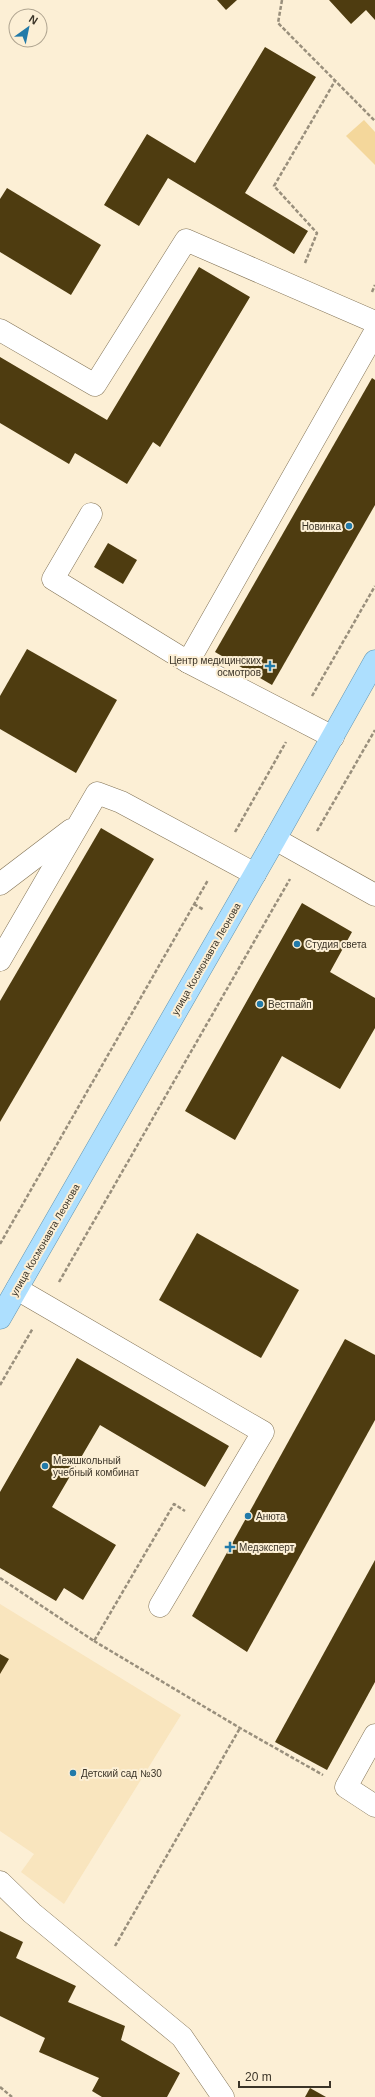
<svg xmlns="http://www.w3.org/2000/svg" width="375" height="2097" viewBox="0 0 375 2097" font-family="Arial,sans-serif">
  <style>
    .built { fill: #f9e5be }
    .green { fill: #f4d79b }
    .building { fill: #4e3c10 }
    .lines { fill: none; stroke-linecap: round; stroke-linejoin: round }
    .minor-casing { stroke: #827356; stroke-width: 23 }
    .major-casing { stroke: #6195b2; stroke-width: 23 }
    .path { stroke: #998f7c; stroke-width: 2.5; stroke-dasharray: 4 2; stroke-linecap: butt }
    .minor { stroke: #fff; stroke-width: 22 }
    .major { stroke: #addffe; stroke-width: 22 }
    .poi-dot { fill: #227aa9; stroke: #fcefd5; stroke-width: 1.5 }
    .labels { text-anchor: middle; dominant-baseline: central; stroke-width: 4; stroke-linejoin: round; paint-order: stroke }
    .poi-label { font-size: 10px; fill: #3b3428; stroke: #fcefd5; text-anchor: start }
    .street-label { font-size: 10px; fill: #3b3428; stroke: #fcefd5 }
  </style>
  <rect width="100%" height="100%" fill="#fcefd5"/>
  <path class="built" d="M 0,1604 L 181,1715 L 64,1904 L 21,1872 L 34,1854 L 0,1831 Z"/>
  <path class="green" d="M 364,120 L 375,132 L 375,165 L 346,136 Z"/>
  <g class="building">
    <path d="M 217,0 L 237,0 L 226,10 Z"/>
    <path d="M 329,0 L 375,0 L 375,20 L 366,10 L 351,24 Z"/>
    <path d="M 265,47 L 316,77 L 245,193 L 308,231 L 294,254 L 168,178 L 139,226 L 104,205 L 147,134 L 195,163 Z"/>
    <path d="M 7,188 L 101,245 L 71,295 L 0,252 L 0,199 Z"/>
    <path d="M 199,267 L 250,297 L 160,447 L 153,442 L 127,484 L 75,453 L 69,464 L 0,423 L 0,357 L 107,420 Z"/>
    <path d="M 372,378 L 375,380 L 375,505 L 272,685 L 215,652 Z"/>
    <path d="M 108,543 L 137,560 L 123,584 L 94,567 Z"/>
    <path d="M 27,649 L 117,700 L 76,773 L 0,729 L 0,696 Z"/>
    <path d="M 101,828 L 154,859 L 0,1122 L 0,1001 Z"/>
    <path d="M 302,903 L 352,932 L 330,972 L 375,998 L 375,1028 L 340,1089 L 282,1056 L 235,1140 L 185,1111 Z"/>
    <path d="M 197,1233 L 299,1290 L 261,1358 L 159,1300 Z"/>
    <path d="M 345,1339 L 375,1355 L 375,1420 L 247,1652 L 192,1616 Z"/>
    <path d="M 77,1358 L 229,1446 L 205,1487 L 100,1425 L 52,1507 L 116,1545 L 83,1600 L 64,1588 L 56,1601 L 0,1568 L 0,1492 Z"/>
    <path d="M 375,1560 L 375,1682 L 327,1770 L 275,1742 Z"/>
    <path d="M 0,1654 L 9,1659 L 0,1674 Z"/>
    <path d="M 0,1931 L 23,1942 L 16,1958 L 76,1986 L 68,2002 L 125,2026 L 121,2040 L 180,2073 L 167,2097 L 102,2097 L 92,2091 L 99,2078 L 39,2052 L 45,2038 L 0,2016 Z"/>
    <path d="M 310,2088 L 326,2097 L 305,2097 Z"/>
  </g>
  <g class="lines">
    <defs>
      <g id="minor">
        <path d="M 0,330 L 95,385 L 186,240 L 375,322"/>
        <path d="M 91,514 L 53,579 L 188,662"/>
        <path d="M 333,737 L 188,662 L 375,332"/>
        <path d="M 275,839 L 375,895"/>
        <path d="M 0,884 L 71,830"/>
        <path d="M 0,960 L 97,793 L 121,802 L 255,874"/>
        <path d="M 17,1289 L 263,1432 L 160,1606"/>
        <path d="M 375,1735 L 346,1787 L 375,1806"/>
        <path d="M 0,1882 L 32,1913 L 182,2037 L 223,2097"/>
      </g>
      <path id="major" d="M 0,1318 L 275,839 L 375,661"/>
    </defs>
    <use href="#minor" class="minor-casing"/>
    <use href="#major" class="major-casing"/>
    <g class="path">
      <path d="M 282,0 L 278,23 L 375,121"/>
      <path d="M 305,263 L 317,233 L 274,186 L 335,81"/>
      <path d="M 372,292 L 375,285"/>
      <path d="M 312,696 L 375,586"/>
      <path d="M 317,831 L 375,730"/>
      <path d="M 235,832 L 286,742"/>
      <path d="M 194,904 L 204,910"/>
      <path d="M 0,1244 L 208,880"/>
      <path d="M 59,1282 L 290,879"/>
      <path d="M 0,1385 L 33,1328"/>
      <path d="M 0,1578 L 94,1641 L 174,1504 L 185,1511"/>
      <path d="M 94,1641 L 240,1728 L 323,1775"/>
      <path d="M 115,1946 L 240,1728"/>
      <path d="M 0,2087 L 12,2097"/>
    </g>
    <use href="#minor" class="minor"/>
    <use href="#major" class="major"/>
  </g>
  <g class="poi-dot">
    <circle cx="349" cy="526" r="4"/>
    <path d="M268 660h4v4h4v4h-4v4h-4v-4h-4v-4h4z"/>
    <circle cx="297" cy="944" r="4"/>
    <circle cx="260" cy="1004" r="4"/>
    <circle cx="45" cy="1466" r="4"/>
    <circle cx="248" cy="1516" r="4"/>
    <path d="M228 1541h4v4h4v4h-4v4h-4v-4h-4v-4h4z"/>
    <circle cx="73" cy="1773" r="4"/>
  </g>
  <g class="labels">
    <g class="poi-label">
      <text x="341" y="526" text-anchor="end">Новинка</text>
      <text x="261" y="660" text-anchor="end">Центр медицинских<tspan x="261" dy="12">осмотров</tspan></text>
      <text x="305" y="944">Студия света</text>
      <text x="268" y="1004">Вестпайп</text>
      <text x="53" y="1460">Межшкольный<tspan x="53" dy="12">учебный комбинат</tspan></text>
      <text x="256" y="1516">Анюта</text>
      <text x="239" y="1547">Медэксперт</text>
      <text x="81" y="1773">Детский сад №30</text>
    </g>
    <g class="street-label">
      <text transform="translate(206 959) rotate(-60)">улица Космонавта Леонова</text>
      <text transform="translate(45 1240) rotate(-60)">улица Космонавта Леонова</text>
    </g>
  </g>
  <g transform="translate(28 28) rotate(33)"><circle r="19" fill="#fcefd5" stroke="#afa490"/>
  <path d="M0-3L7 15L0 10L-7 15Z" fill="#227aa9"/>
  <text y="-6" font-size="11" font-weight="bold" text-anchor="middle" fill="#3b3428">N</text>
  </g>
  <path d="M239 2081v6h91v-6" fill="none" stroke="#3b3428" stroke-width="2"/>
  <text x="245" y="2081" font-size="12" fill="#3b3428" stroke="#fcefd5" stroke-width="3" paint-order="stroke">20 m</text>
</svg>
